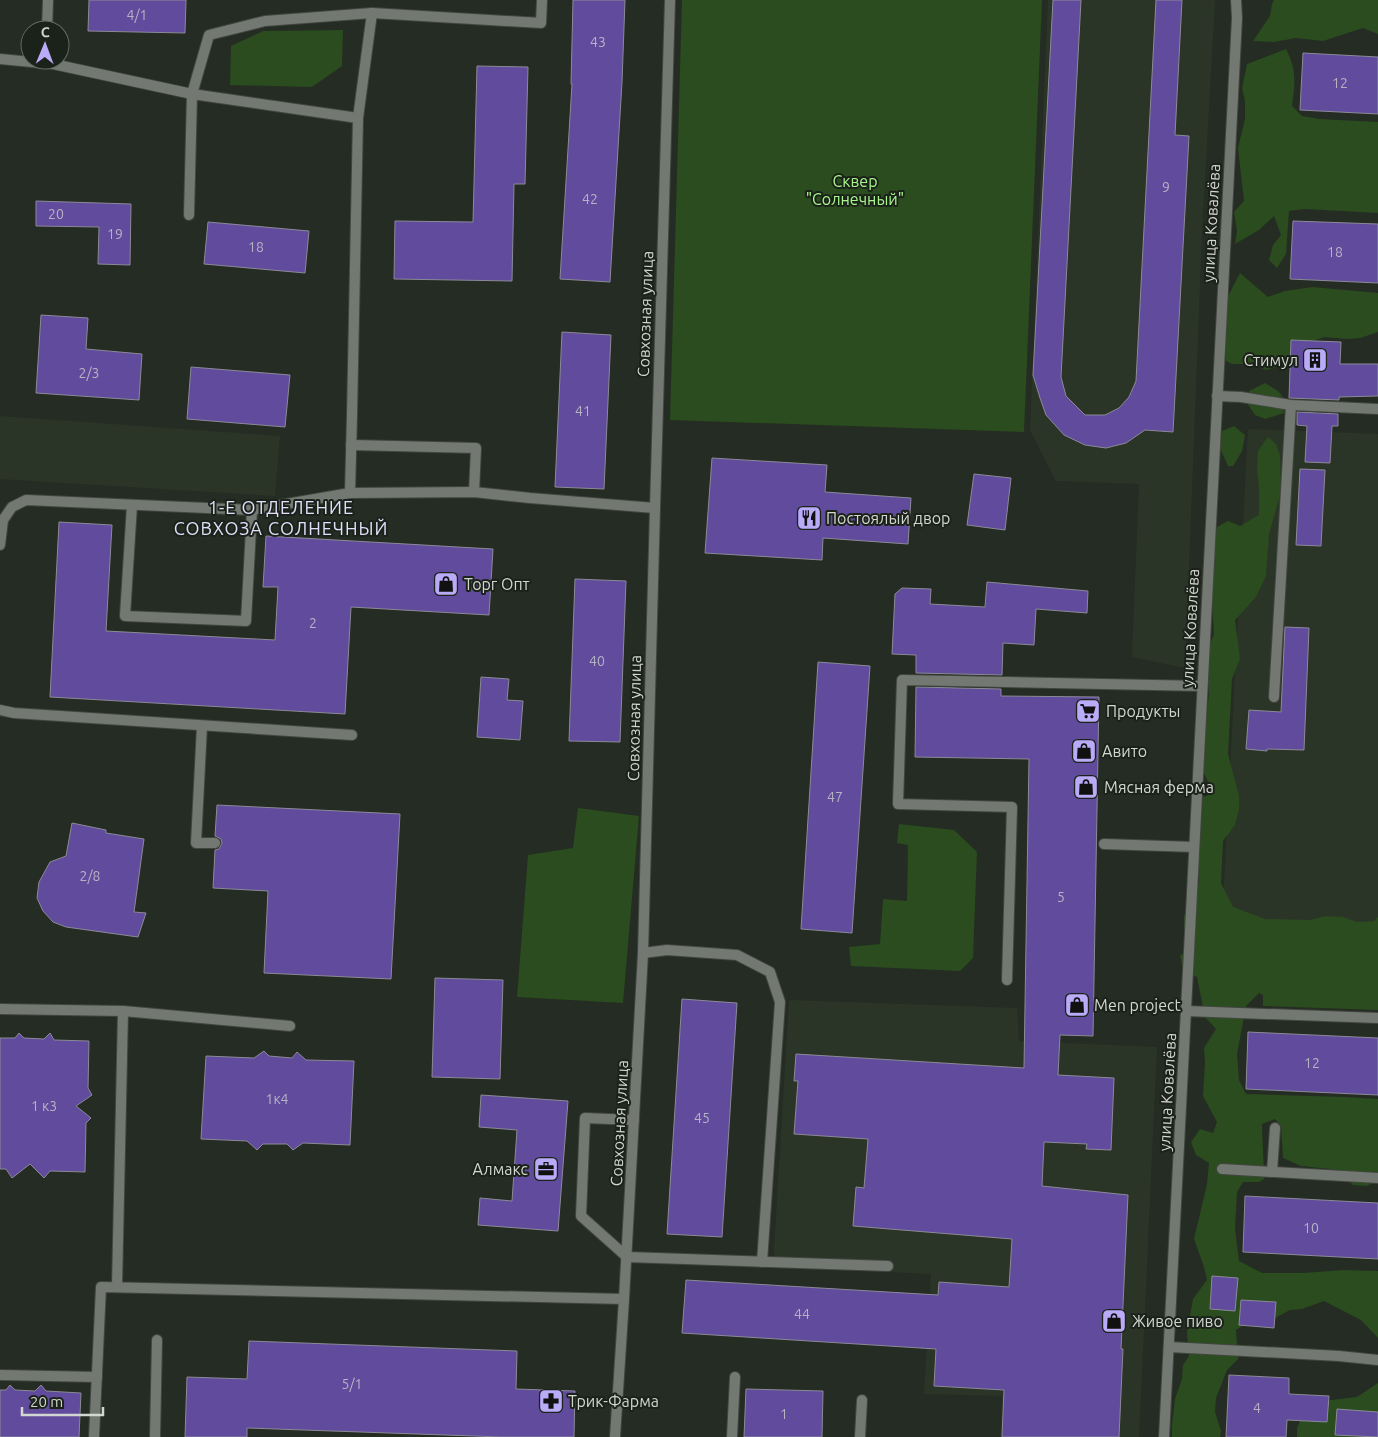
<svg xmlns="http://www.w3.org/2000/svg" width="1378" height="1437" viewBox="0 0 1378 1437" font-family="Ubuntu,sans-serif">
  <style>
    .built { fill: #2b3527 }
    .green { fill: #2a4c1e }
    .building { fill: #604b9d; stroke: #8c8a97 }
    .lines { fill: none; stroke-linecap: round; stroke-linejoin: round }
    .service-casing { stroke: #41473f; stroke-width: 12 }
    .minor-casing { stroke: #41473f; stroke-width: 12 }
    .service { stroke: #747873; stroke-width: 10 }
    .minor { stroke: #747873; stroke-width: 10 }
    .labels { text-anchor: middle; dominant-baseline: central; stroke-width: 4; stroke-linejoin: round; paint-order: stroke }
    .number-label { font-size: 14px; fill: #b6b3c3 }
    .park-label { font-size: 16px; fill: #a7f58b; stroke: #1b2219 }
    .street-label { font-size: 16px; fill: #d2d6d0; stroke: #1b2219 }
    .poi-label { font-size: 16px; fill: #d2d6d0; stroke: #1b2219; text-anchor: start }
    .neighbourhood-label { font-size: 18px; letter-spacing: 1px; fill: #e1ddfa; stroke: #1b2219 }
  </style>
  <rect width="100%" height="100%" fill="#252c23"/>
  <g class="built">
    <path d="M 1048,0 L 1215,0 L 1202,233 L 1185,668 L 1132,657 L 1139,484 L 1056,481 L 1030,430 Z"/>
    <path d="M 0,416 L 280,436 L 275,496 L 0,479 Z"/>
    <path d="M 1248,429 L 1378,434 L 1378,931 L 1222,923 Z"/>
    <path d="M 789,1000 L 1017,1008 L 1019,1041 L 1157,1047 L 1139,1437 L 1000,1437 L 1002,1396 L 924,1394 L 931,1274 L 773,1267 Z"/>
  </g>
  <g class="green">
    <path d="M 682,0 L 1042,0 L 1024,432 L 670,420 Z"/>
    <path d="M 1274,0 L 1378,0 L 1378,34 L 1363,28 L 1323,41 L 1296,38 L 1274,42 L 1253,41 L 1270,16 L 1272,4 Z"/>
    <path d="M 343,30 L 342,66 L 312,87 L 230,85 L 231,46 L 263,31 Z"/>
    <path d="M 1286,49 C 1297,70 1295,83 1292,106 L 1302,116 L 1319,119 L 1378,122 L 1378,213 L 1305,209 L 1289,211 L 1286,254 L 1277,268 L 1269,260 L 1273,245 L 1281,235 L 1274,216 L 1259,230 L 1235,244 L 1237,231 L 1234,212 L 1244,201 L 1238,148 L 1245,119 L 1245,101 L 1242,88 L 1247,64 Z"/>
    <path d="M 1240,273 L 1268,297 L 1285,291 L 1312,287 L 1378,293 L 1378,332 L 1360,338 L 1347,339 L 1325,337 L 1300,345 L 1279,366 L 1266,370 L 1253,364 L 1232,364 L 1226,361 L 1225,342 L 1227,315 L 1227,298 Z"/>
    <path d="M 1265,383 C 1283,394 1283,392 1284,413 L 1265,419 L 1255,415 L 1247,403 L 1249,391 Z"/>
    <path d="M 1234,426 L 1245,435 L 1242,451 L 1233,466 L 1228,466 L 1220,448 L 1222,431 Z"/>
    <path d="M 1268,437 L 1276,444 L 1280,455 L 1281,492 L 1269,534 L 1266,576 L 1256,597 L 1235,620 L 1240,659 L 1232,679 L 1228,754 L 1239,796 L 1239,810 L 1235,825 L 1223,841 L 1221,883 L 1233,907 L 1265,919 L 1309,920 L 1326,916 L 1343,917 L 1357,922 L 1374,921 L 1378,917 L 1378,1010 L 1263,1006 L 1263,995 L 1259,993 L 1246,1006 L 1237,1054 L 1239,1080 L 1246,1094 L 1345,1097 L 1378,1099 L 1378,1180 L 1367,1186 L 1353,1185 L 1340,1170 L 1301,1166 L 1283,1158 L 1281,1126 L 1275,1119 L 1262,1124 C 1262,1142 1264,1160 1264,1179 L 1259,1182 L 1243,1182 L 1237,1192 L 1235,1229 L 1239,1261 L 1262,1273 L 1303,1273 L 1343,1270 L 1378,1271 L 1378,1338 L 1361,1320 L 1324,1301 L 1302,1309 L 1290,1310 L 1266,1323 L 1247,1323 L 1236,1330 L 1238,1359 L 1227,1370 L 1216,1398 L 1215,1412 L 1221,1431 L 1220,1437 L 1172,1437 L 1172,1424 L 1175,1399 L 1182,1379 L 1183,1365 L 1189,1356 L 1187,1333 L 1193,1299 L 1207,1280 L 1204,1267 L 1194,1239 L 1207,1184 L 1209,1163 L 1196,1155 L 1191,1142 L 1200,1129 L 1213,1133 L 1217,1122 L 1203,1096 L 1205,1062 L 1204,1048 L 1216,1029 L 1205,1017 L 1197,977 L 1184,972 L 1180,956 L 1195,942 L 1184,929 L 1184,916 L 1199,883 L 1198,863 L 1200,803 L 1203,797 L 1212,794 L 1209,784 L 1202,769 L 1209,692 L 1207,664 L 1209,647 L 1214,634 L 1211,586 L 1215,559 L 1214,543 L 1217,527 L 1228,521 L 1240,526 L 1259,515 L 1259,485 L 1257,471 L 1258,451 Z"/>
    <path d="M 578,808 L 639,816 L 623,1003 L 517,997 L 528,855 L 573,848 Z"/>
    <path d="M 899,824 L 954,830 L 977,852 L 973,958 L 960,971 L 851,966 L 849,947 L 880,944 L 883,899 L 907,901 L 908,845 L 897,843 Z"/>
    <path d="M 1378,1383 L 1378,1437 L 1297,1437 L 1297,1429 L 1306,1403 L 1357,1397 Z"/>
  </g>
  <g class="building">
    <path d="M 89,0 L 186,0 L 185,33 L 88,31 Z"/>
    <path d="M 573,0 L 625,0 L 622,82 L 610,282 L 560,279 L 572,84 L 571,84 Z"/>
    <path d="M 1053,0 L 1081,0 L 1061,377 L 1066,396 L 1085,415 L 1105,415 L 1119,408 L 1129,397 L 1136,381 L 1156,0 L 1182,0 L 1175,135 L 1189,136 L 1173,432 L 1145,430 L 1126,443 L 1106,448 L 1085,445 L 1064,435 L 1046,415 L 1040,398 L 1033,375 Z"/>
    <path d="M 1303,53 L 1378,57 L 1378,114 L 1300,110 Z"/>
    <path d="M 477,66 L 528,67 L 525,184 L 514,184 L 512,281 L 394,279 L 395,221 L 473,222 Z"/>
    <path d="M 36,201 L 131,204 L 130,265 L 98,264 L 99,227 L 36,226 Z"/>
    <path d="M 1293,221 L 1378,224 L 1378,283 L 1290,279 Z"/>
    <path d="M 208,222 L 309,231 L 305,273 L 204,264 Z"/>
    <path d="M 41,315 L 88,318 L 86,349 L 142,354 L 139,400 L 36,393 Z"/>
    <path d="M 562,332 L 611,335 L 604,489 L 555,487 Z"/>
    <path d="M 1291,340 L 1341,342 L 1340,364 L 1378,364 L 1378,396 L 1339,397 L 1339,400 L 1289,398 Z"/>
    <path d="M 191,367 L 290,375 L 285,427 L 187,419 Z"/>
    <path d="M 1297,412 L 1338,414 L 1338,426 L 1332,426 L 1330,463 L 1305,462 L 1307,426 L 1297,425 Z"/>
    <path d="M 712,458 L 827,465 L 825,492 L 911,498 L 908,544 L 823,538 L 822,560 L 705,553 Z"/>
    <path d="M 1300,469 L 1325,470 L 1321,546 L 1296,545 Z"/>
    <path d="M 974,474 L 1011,478 L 1005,530 L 967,525 Z"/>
    <path d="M 59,522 L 112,525 L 106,631 L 275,640 L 278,587 L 263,587 L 266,536 L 493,549 L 489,615 L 351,607 L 345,714 L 50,697 Z"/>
    <path d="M 575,579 L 626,581 L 620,742 L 569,741 Z"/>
    <path d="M 987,582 L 1088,591 L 1087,613 L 1036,609 L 1034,645 L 1003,643 L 1002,675 L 916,673 L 916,655 L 892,654 L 895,594 L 902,588 L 931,589 L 930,604 L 985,607 Z"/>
    <path d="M 1285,627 L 1309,628 L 1304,750 L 1267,749 L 1267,751 L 1246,749 L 1249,710 L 1281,712 Z"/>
    <path d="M 818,662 L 870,666 L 852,933 L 801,929 Z"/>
    <path d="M 481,677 L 509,679 L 507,700 L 523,701 L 520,740 L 477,737 Z"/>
    <path d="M 916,687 L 1001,689 L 1001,696 L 1099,697 L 1093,1036 L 1060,1035 L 1058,1075 L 1114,1078 L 1111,1150 L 1086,1149 L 1087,1144 L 1044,1142 L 1042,1186 L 1128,1195 L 1121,1349 L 1123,1349 L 1119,1437 L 1002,1437 L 1004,1390 L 934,1386 L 936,1349 L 682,1333 L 686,1280 L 938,1295 L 939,1282 L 1009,1287 L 1012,1239 L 853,1226 L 856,1187 L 864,1188 L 868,1139 L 794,1134 L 798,1081 L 794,1081 L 796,1054 L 1024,1068 L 1029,759 L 915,757 Z"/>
    <path d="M 217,805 L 400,814 L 391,979 L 264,973 L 268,891 L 213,888 L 215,850 L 219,849 L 222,843 L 221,839 L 215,836 Z"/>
    <path d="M 72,823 L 106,830 L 106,833 L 144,839 L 134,912 L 146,913 L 138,937 L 66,927 L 53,922 L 43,911 L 37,898 L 39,882 L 50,862 L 66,856 Z"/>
    <path d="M 435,978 L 503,980 L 500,1079 L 432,1077 Z"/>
    <path d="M 682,999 L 737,1003 L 722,1237 L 667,1234 Z"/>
    <path d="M 1248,1032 L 1378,1038 L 1378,1095 L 1246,1089 Z"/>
    <path d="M 19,1033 L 24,1038 L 44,1039 L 50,1033 L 54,1040 L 89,1041 L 88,1088 L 92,1095 L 76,1106 L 91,1118 L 86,1123 L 85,1172 L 50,1171 L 44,1178 L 30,1164 L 12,1178 L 6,1169 L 0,1169 L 0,1038 L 15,1038 Z"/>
    <path d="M 264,1051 L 269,1056 L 292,1058 L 297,1052 L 306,1060 L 354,1061 L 350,1145 L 303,1143 L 293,1150 L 287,1144 L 263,1144 L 257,1150 L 247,1141 L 201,1139 L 206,1056 L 254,1058 Z"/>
    <path d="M 481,1095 L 568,1101 L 558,1231 L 478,1225 L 480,1198 L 512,1201 L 517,1130 L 479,1127 Z"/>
    <path d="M 1245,1196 L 1378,1203 L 1378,1259 L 1243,1252 Z"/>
    <path d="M 1212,1276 L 1238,1278 L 1235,1311 L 1210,1309 Z"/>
    <path d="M 1241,1300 L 1276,1302 L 1274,1328 L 1239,1325 Z"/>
    <path d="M 249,1341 L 517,1351 L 516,1389 L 575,1391 L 574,1437 L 502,1437 L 247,1428 L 247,1437 L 185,1437 L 187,1377 L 247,1379 Z"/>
    <path d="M 1229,1375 L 1289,1378 L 1289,1394 L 1329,1396 L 1327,1422 L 1287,1420 L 1286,1437 L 1226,1437 Z"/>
    <path d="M 10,1385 L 15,1390 L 35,1391 L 41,1385 L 46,1391 L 81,1393 L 79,1437 L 0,1437 L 0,1390 L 6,1390 Z"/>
    <path d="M 746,1389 L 823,1391 L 822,1437 L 744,1437 Z"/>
    <path d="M 1337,1409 L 1378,1412 L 1378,1437 L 1335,1435 Z"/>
  </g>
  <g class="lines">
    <defs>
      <g id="service">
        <path d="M 47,30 L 48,0"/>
        <path d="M 189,215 L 192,94 L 358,118"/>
        <path d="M 1217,396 L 1241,397 L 1291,405 L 1378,409"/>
        <path d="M 351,445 L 476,448 L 474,492"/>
        <path d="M 350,493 L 352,415 L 358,118 L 372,13"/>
        <path d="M 132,505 L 125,616 L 246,621 L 252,510"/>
        <path d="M 0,545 L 3,520"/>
        <path d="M 1274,697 L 1291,405"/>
        <path d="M 0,710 L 14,713 L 352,735"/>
        <path d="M 202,726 L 196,843 L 215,843"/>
        <path d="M 1104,844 L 1194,847"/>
        <path d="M 643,953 L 667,950 L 737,955 L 770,972 L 780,1002 L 762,1262"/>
        <path d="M 1007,980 L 1012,807 L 898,804 L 902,680 L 1202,686"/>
        <path d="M 0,1009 L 123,1011 L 117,1287"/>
        <path d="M 123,1011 L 290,1026"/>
        <path d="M 1186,1011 L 1378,1018"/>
        <path d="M 634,1120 L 585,1118 L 581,1216 L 627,1257 L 888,1266"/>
        <path d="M 1222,1169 L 1378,1178"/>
        <path d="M 1272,1172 L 1275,1128"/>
        <path d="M 1169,1347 L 1339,1356 L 1378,1360"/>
        <path d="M 0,1375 L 97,1377"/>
        <path d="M 94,1437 L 101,1287 L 624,1299"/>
        <path d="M 155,1437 L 157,1340"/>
        <path d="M 732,1437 L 735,1377"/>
        <path d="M 860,1437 L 862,1400"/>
      </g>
      <g id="minor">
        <path d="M 0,59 L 53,64 L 192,94 L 209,35 L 265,21 L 372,13 L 541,23 L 542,0"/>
        <path d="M 0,520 L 3,520 L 12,507 L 26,500 L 252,510 L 350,493 L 474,492 L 530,498 L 655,508"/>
        <path d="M 615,1437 L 624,1299 L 643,953 L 655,508 L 670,0"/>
        <path d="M 1164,1437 L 1237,18 L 1236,0"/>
      </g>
    </defs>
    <use href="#service" class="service-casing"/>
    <use href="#minor" class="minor-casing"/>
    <use href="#service" class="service"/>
    <use href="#minor" class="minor"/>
  </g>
  <defs>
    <symbol id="building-square" viewBox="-11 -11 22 22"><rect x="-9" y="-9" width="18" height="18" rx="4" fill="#b9abf7" stroke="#1b2219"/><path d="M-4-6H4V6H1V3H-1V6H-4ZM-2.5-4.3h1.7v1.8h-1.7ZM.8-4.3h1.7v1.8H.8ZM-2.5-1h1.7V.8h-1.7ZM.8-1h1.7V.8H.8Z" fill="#111"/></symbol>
    <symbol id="restaurant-square" viewBox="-11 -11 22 22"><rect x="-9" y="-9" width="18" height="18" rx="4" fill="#b9abf7" stroke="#1b2219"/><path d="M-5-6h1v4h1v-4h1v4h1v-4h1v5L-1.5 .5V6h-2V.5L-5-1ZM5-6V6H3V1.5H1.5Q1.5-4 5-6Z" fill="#111"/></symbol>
    <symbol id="shop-square" viewBox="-11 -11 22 22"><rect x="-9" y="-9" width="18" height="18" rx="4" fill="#b9abf7" stroke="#1b2219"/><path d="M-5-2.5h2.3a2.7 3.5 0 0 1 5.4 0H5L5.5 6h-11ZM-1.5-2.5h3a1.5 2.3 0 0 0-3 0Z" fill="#111"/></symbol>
    <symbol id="supermarket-square" viewBox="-11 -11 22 22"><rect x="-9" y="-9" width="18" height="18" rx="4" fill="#b9abf7" stroke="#1b2219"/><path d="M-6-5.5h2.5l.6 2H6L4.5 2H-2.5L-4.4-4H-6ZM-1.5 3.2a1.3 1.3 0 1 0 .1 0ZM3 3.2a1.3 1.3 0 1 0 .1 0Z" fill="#111"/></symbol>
    <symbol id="office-square" viewBox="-11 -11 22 22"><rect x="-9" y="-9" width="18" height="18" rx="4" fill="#b9abf7" stroke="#1b2219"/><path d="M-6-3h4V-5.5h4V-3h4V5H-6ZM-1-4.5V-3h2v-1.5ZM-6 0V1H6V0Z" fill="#111"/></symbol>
    <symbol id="pharmacy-square" viewBox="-11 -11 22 22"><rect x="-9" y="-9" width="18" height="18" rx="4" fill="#b9abf7" stroke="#1b2219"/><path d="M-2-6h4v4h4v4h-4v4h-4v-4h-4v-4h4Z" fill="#111"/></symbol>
  </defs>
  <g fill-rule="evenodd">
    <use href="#building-square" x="1301" y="346" width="28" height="28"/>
    <use href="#restaurant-square" x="795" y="504" width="28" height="28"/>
    <use href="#shop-square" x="432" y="570" width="28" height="28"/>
    <use href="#supermarket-square" x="1074" y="697" width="28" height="28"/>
    <use href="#shop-square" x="1070" y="737" width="28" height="28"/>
    <use href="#shop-square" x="1072" y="773" width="28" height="28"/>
    <use href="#shop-square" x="1063" y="991" width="28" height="28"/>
    <use href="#office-square" x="532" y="1155" width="28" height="28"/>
    <use href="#shop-square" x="1100" y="1307" width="28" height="28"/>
    <use href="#pharmacy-square" x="537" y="1387" width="28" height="28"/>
  </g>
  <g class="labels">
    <g class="number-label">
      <text x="137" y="15">4/1</text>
      <text x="598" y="42">43</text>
      <text x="1340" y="83">12</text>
      <text x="1166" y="187">9</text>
      <text x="590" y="199">42</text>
      <text x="56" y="214">20</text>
      <text x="115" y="234">19</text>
      <text x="256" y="247">18</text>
      <text x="1335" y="252">18</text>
      <text x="89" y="373">2/3</text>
      <text x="583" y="411">41</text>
      <text x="313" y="623">2</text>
      <text x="597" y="661">40</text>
      <text x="835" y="797">47</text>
      <text x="90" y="876">2/8</text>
      <text x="1061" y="897">5</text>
      <text x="1312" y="1063">12</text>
      <text x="277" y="1099">1к4</text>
      <text x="44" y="1106">1 к3</text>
      <text x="702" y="1118">45</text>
      <text x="1311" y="1228">10</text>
      <text x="802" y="1314">44</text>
      <text x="352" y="1384">5/1</text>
      <text x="1257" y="1408">4</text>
      <text x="784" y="1414">1</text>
    </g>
    <g class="park-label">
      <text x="855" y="181">Сквер<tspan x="855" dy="18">"Солнечный"</tspan></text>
    </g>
    <g class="street-label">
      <text transform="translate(1211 223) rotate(-87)">улица Ковалёва</text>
      <text transform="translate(645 314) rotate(-88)">Совхозная улица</text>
      <text transform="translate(1190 628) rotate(-87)">улица Ковалёва</text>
      <text transform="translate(634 718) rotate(-89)">Совхозная улица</text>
      <text transform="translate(1167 1092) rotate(-87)">улица Ковалёва</text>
      <text transform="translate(619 1123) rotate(-87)">Совхозная улица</text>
    </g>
    <g class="poi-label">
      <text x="1298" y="360" text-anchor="end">Стимул</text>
      <text x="826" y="518">Постоялый двор</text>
      <text x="464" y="584">Торг Опт</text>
      <text x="1106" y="711">Продукты</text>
      <text x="1102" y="751">Авито</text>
      <text x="1104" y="787">Мясная ферма</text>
      <text x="1094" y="1005">Men project</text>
      <text x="528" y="1169" text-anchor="end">Алмакс</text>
      <text x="1132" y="1321">Живое пиво</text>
      <text x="568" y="1401">Трик-Фарма</text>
    </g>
    <g class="neighbourhood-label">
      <text x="281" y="507">1-Е ОТДЕЛЕНИЕ<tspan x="281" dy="21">СОВХОЗА СОЛНЕЧНЫЙ</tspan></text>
    </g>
  </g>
  <g transform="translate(45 45) rotate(1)"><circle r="24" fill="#1b2219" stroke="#646a62"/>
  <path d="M0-4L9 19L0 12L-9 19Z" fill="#b9abf7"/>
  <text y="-8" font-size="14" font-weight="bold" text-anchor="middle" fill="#d2d6d0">С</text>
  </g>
  <path d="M22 1407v8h81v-8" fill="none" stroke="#d2d6d0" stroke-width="2.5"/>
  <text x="30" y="1407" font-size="15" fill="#d2d6d0" stroke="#1b2219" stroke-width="4" paint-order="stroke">20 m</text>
</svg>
